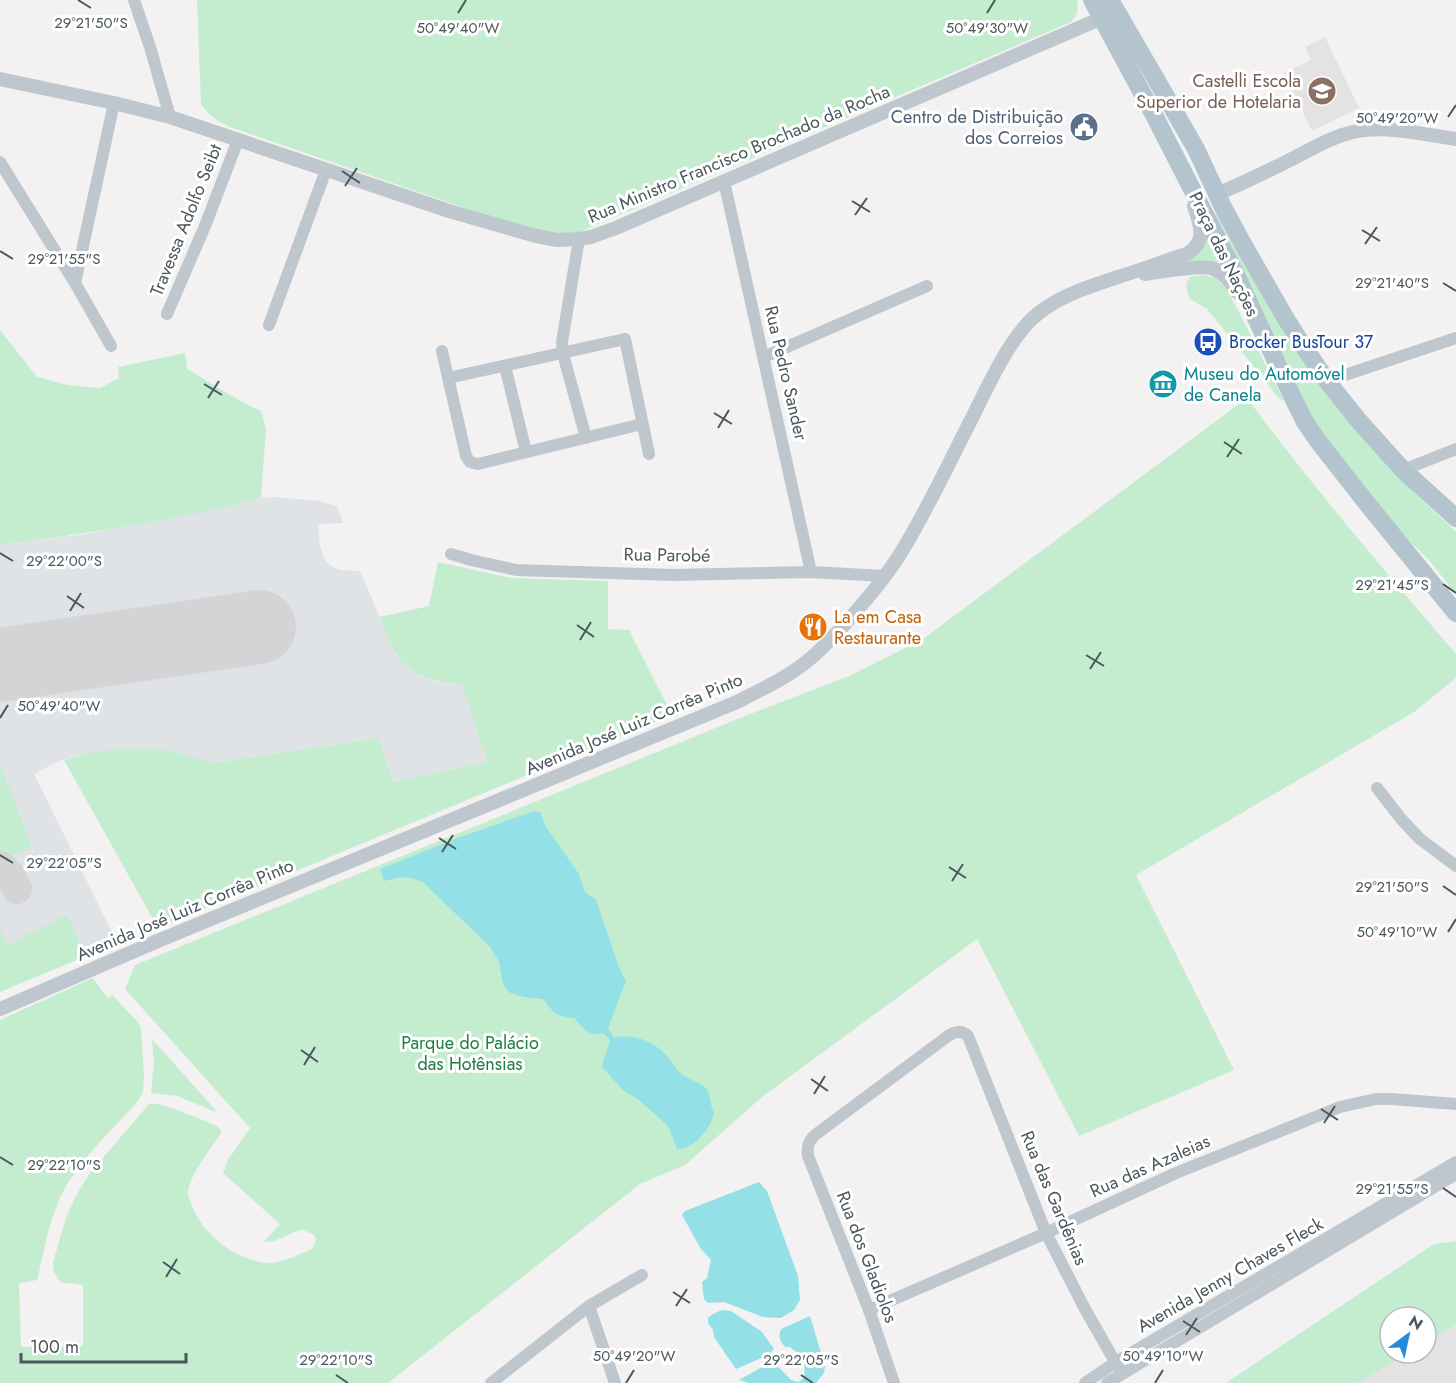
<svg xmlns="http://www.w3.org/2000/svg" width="1456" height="1383" font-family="Jost,sans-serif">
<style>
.education{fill:#e4e2e3}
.airport{fill:#e0e3e5}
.green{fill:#c3edce}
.water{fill:#93e0e7}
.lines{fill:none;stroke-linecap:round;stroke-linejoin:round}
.taxiway{stroke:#d4d4d6;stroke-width:30}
.runway{stroke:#d4d4d6;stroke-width:74}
.minor{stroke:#bec7cd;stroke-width:12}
.tertiary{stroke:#bec7cd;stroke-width:14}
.primary{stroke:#b3c4ce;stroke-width:18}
.ticks{fill:none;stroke:#4a575d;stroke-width:2}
.labels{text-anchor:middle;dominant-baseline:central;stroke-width:6;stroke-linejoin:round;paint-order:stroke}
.education-label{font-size:18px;fill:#785e54;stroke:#fff;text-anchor:end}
.service-label{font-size:18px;fill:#4e5e75;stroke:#fff;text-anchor:end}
.street-label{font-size:18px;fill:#4a575d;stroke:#fff}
.transit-label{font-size:18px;fill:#164399;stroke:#fff;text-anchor:start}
.culture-label{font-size:18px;fill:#0d838f;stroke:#fff;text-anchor:start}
.food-label{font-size:18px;fill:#c56008;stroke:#fff;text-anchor:start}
.park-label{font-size:18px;fill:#1d7c41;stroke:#fff}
.ticks-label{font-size:15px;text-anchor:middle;fill:#4a575d;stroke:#fff;stroke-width:6;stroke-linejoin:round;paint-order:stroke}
</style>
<rect width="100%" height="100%" fill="#f3f1f1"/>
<g class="education">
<polygon points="1325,37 1359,108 1312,131 1284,73 1311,60 1305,47"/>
<polygon points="1456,1325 1456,1383 1357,1383 1408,1353 1426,1353 1426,1342"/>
</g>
<polygon class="airport" points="274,497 320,501 337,506 343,523 318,524 320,546 325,560 331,566 339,570 360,571 396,655 421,676 435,681 462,685 487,762 393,782 377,738 213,763 173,751 140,749 116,749 88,753 61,760 34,774 117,942 0,992 0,545 86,534 261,498"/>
<g class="green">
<path d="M197 0H1077C1079 9 1077 16 1071 22L575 234 546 236 230 127C217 121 209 116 201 104Z"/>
<polygon points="1219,213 1288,339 1320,386 1377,454 1420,498 1456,532 1456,594 1429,560 1400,532 1309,417 1214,215"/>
<polygon points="1207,232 1224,267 1209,261 1187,262 1198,253"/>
<path d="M1203 275 1216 278 1227 289 1284 401 1279 398 1207 309 1190 299C1187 291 1184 284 1190 277Z"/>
<path d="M0 330 37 377 67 385 100 388 119 378 118 367 185 353 187 369 242 402 261 411 266 429 261 498C248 500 237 505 225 507 150 524 75 535 0 545Z"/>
<path d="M1247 398C1312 486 1384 570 1456 654V678L1414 712 1136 875 1234 1070 1079 1136 977 939 762 1097 685 1165 640 1184 388 1383H0V1020L93 978 103 992 109 998 112 995 137 1021 141 1028 144 1077 143 1091 138 1101C109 1134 71 1166 56 1208 47 1230 43 1257 37 1280L19 1283 21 1347 83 1346V1285L60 1282 54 1272 53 1262 67 1215 77 1194 90 1173 149 1104C161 1101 204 1121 217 1126L221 1130V1133C211 1148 188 1177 188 1194 188 1196 191 1202 191 1203 201 1234 235 1260 268 1263 282 1264 299 1254 312 1249L316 1240 314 1235 302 1229 274 1241 264 1242 280 1224 223 1173 228 1160 250 1128 125 989 135 965 745 716 849 676 923 639Z"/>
<path d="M438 562 511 578 608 581V629L629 630 672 715 158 928 64 760 88 753 116 749H158L173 751 213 763 378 738 393 782 487 762 462 685C453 683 444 683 435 680 397 671 393 648 380 617L429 606Z"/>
<polygon points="0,764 32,847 10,856 0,853"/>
<polygon points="67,915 86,956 0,992 0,930 8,945"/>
<polygon points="152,1039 218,1113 177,1096 151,1093 154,1062"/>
<polygon points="1456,1241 1456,1325 1426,1342 1426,1317 1390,1317 1390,1353 1408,1353 1357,1383 1226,1383 1434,1244"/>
</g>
<g class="water">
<path d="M534 811 540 812 546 827 579 874 585 892 596 900 619 967 626 981 608 1028 614 1037C630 1034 650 1039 662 1051 670 1058 675 1069 683 1075 690 1081 702 1081 707 1090 711 1096 709 1103 714 1112 713 1116 712 1122 709 1126 704 1136 689 1150 677 1149L668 1126 639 1100 623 1090 602 1067C603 1057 608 1050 610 1040L603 1033C589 1038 583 1027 574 1018 556 1017 554 1013 543 999L524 997 510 993 503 984 499 962 490 947 424 883C408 875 401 877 384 881L380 869 455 839Z"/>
<polygon points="759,1182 767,1191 798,1276 800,1300 794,1310 781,1318 763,1317 724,1302 708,1303 704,1299 702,1282 707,1278 711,1260 701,1249 682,1215 685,1211"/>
<polygon points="722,1310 731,1311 762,1332 774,1349 770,1354 736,1369 714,1337 713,1330 708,1323 708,1318 713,1314"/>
<path d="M810 1316 825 1366 824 1373 816 1383H749L739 1380 773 1361 791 1380 798 1382 804 1378C806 1361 803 1357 790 1347H785C780 1341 778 1337 781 1329Z"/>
</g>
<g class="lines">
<polyline class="taxiway" points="0,866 10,875 17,889"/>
<polyline class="runway" points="0,665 259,627"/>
<g class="minor">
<polyline points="134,0 150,47 170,117"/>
<polyline points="0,162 75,283 111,346"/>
<polyline points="724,181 811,572"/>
<polyline points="579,239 562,342 563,354 586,438"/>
<polyline points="75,283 114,103"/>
<polyline points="167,314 205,226 238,140"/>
<polyline points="269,325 326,170"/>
<polyline points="442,351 466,456 470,462 478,464 642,424"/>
<polyline points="764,357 927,286"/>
<polyline points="505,366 526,452"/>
<polyline points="448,378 625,339 649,454"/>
<polyline points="1327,381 1456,338"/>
<polyline points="1403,470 1456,449"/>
<polyline points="451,554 471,560 516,570 673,575 811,572 885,576"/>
<polyline points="1377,788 1402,820 1420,839 1456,866"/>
<polyline points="589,1306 615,1383"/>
<polyline points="869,1310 1046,1233 1176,1173 1340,1107 1376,1099 1392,1099 1456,1104"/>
<polyline points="491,1383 589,1306 642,1275"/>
<path d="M894 1383 869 1310 808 1156C807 1146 808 1142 815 1135L948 1036C955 1031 962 1030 968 1036L1046 1233 1085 1309 1122 1374"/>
<polyline points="1085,1383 1116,1362 1456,1162"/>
<polyline points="1107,1383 1456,1174"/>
</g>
<g class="tertiary">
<polyline points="0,79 114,103 170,117 449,211 536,236 557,240 579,239 591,237 616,228 1102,18"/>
<path d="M1217 194C1241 184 1264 173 1288 161 1312 149 1337 133 1364 130 1393 127 1427 135 1456 139"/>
<path d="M1145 274C1160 272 1198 265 1211 268 1224 272 1231 283 1238 293"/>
<path d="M0 1009 160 940 737 702C762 689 789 677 811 658 824 647 835 635 846 623 866 600 886 577 902 551 927 510 948 465 970 422 987 389 1010 334 1040 312 1064 294 1091 286 1118 277 1141 270 1164 261 1187 254 1208 240 1200 226 1194 206"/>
</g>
<g class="primary">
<polyline points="1092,0 1154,115 1237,277 1293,398 1305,422 1318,441 1365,501 1456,613"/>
<polyline points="1110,0 1153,74 1196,149 1223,207 1243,244 1286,319 1300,341 1327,381 1359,421 1403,470 1456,518"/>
</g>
</g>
<path class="ticks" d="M78 0 91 8M458 13 466 0M987 13 995 0M1448 117 1456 105M342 171 360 183M345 186 357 168M852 201 870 212M855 215 867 198M1362 230 1380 241M1365 244 1377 227M0 251 13 259M1443 283 1456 291M204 384 222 395M208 398 219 381M714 413 732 424M718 428 729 410M1224 442 1242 454M1227 457 1239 439M0 553 13 561M1443 584 1456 593M67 596 84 608M70 611 81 593M577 625 594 637M580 640 591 622M1086 655 1104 666M1090 669 1101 652M0 718 8 705M439 838 456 849M442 852 453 835M0 855 13 863M949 867 966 878M952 881 963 864M1443 886 1456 895M1448 932 1456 919M301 1050 318 1062M304 1065 315 1047M811 1079 828 1091M814 1094 825 1076M1321 1109 1338 1120M1324 1123 1335 1106M0 1157 13 1165M1443 1188 1456 1197M163 1262 180 1274M166 1277 177 1259M673 1292 690 1303M676 1306 687 1289M1183 1321 1200 1332M1186 1335 1197 1318M336 1375 348 1383M801 1375 813 1383M626 1383 634 1370M1155 1383 1163 1370"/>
<defs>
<g id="university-disc" transform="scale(1.5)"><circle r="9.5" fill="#8d6e63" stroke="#fff"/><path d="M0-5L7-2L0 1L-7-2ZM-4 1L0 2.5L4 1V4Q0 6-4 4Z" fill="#fff"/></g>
<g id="civic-disc" transform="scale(1.5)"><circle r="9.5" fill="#5c6f8a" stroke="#fff"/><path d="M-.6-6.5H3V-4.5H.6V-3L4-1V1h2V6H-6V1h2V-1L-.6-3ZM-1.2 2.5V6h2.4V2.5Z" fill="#fff"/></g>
<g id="bus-disc" transform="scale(1.5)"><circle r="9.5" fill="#1a4fb4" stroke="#fff"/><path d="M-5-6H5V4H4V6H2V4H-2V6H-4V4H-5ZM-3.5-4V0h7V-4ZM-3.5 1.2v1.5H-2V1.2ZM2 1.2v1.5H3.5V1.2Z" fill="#fff"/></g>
<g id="museum-disc" transform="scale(1.5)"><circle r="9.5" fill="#0f9aa8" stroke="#fff"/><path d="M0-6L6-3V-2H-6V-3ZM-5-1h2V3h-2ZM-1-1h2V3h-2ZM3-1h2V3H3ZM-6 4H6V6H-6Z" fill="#fff"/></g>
<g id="restaurant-disc" transform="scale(1.5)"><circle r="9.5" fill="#e8710a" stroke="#fff"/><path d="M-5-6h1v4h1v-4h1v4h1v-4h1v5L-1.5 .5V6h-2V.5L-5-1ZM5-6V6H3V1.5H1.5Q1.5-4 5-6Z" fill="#fff"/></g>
</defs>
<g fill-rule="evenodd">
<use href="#university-disc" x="1322" y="91"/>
<use href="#civic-disc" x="1084" y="127"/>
<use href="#bus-disc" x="1208" y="342"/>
<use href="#museum-disc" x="1163" y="384"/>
<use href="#restaurant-disc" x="813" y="627"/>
</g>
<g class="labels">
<g class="education-label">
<text x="1301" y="81">Castelli Escola<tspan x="1301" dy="21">Superior de Hotelaria</tspan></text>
</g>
<g class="service-label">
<text x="1063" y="117">Centro de Distribuição<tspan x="1063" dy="21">dos Correios</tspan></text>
</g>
<g class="street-label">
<text transform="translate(739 154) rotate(-23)">Rua Ministro Francisco Brochado da Rocha</text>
<text transform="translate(186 220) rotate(-68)">Travessa Adolfo Seibt</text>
<text transform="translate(1224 254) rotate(64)">Praça das Nações</text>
<text transform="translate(786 373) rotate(77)">Rua Pedro Sander</text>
<text transform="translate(667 555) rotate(1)">Rua Parobé</text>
<text transform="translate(634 724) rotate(-23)">Avenida José Luiz Corrêa Pinto</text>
<text transform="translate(185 910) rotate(-23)">Avenida José Luiz Corrêa Pinto</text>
<text transform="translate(1150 1166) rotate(-24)">Rua das Azaleias</text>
<text transform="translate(1054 1198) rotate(67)">Rua das Gardênias</text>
<text transform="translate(867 1257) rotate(69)">Rua dos Gladiolos</text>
<text transform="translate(1230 1275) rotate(-30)">Avenida Jenny Chaves Fleck</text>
</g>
<g class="transit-label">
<text x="1229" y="342">Brocker BusTour 37</text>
</g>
<g class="culture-label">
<text x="1184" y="374">Museu do Automóvel<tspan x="1184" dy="21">de Canela</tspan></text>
</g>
<g class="food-label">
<text x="834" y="617">La em Casa<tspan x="834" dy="21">Restaurante</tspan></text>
</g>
<g class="park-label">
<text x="470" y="1043">Parque do Palácio<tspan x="470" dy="21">das Hotênsias</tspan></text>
</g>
</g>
<g class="ticks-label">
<text x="91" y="28">29°21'50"S</text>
<text x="987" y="33">50°49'30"W</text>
<text x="458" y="33">50°49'40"W</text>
<text x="1397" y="123">50°49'20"W</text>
<text x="64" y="264">29°21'55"S</text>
<text x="1392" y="288">29°21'40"S</text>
<text x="64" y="566">29°22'00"S</text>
<text x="1392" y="590">29°21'45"S</text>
<text x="59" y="711">50°49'40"W</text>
<text x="64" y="868">29°22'05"S</text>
<text x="1392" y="892">29°21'50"S</text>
<text x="1397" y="937">50°49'10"W</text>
<text x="64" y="1170">29°22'10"S</text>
<text x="1392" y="1194">29°21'55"S</text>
<text x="634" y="1361">50°49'20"W</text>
<text x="1163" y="1361">50°49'10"W</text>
<text x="336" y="1365">29°22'10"S</text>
<text x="801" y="1365">29°22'05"S</text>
</g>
<g transform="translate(1408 1335) rotate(33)"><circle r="28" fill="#ffffff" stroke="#b7bcbe" stroke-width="1.5"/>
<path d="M0-4.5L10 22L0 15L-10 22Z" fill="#258ada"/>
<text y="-9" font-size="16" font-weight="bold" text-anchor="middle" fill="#4a575d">N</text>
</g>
<path d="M21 1353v9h165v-9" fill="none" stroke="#4a575d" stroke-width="3"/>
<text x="30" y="1353" font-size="18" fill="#4a575d" stroke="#ffffff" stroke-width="4.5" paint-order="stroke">100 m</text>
</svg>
